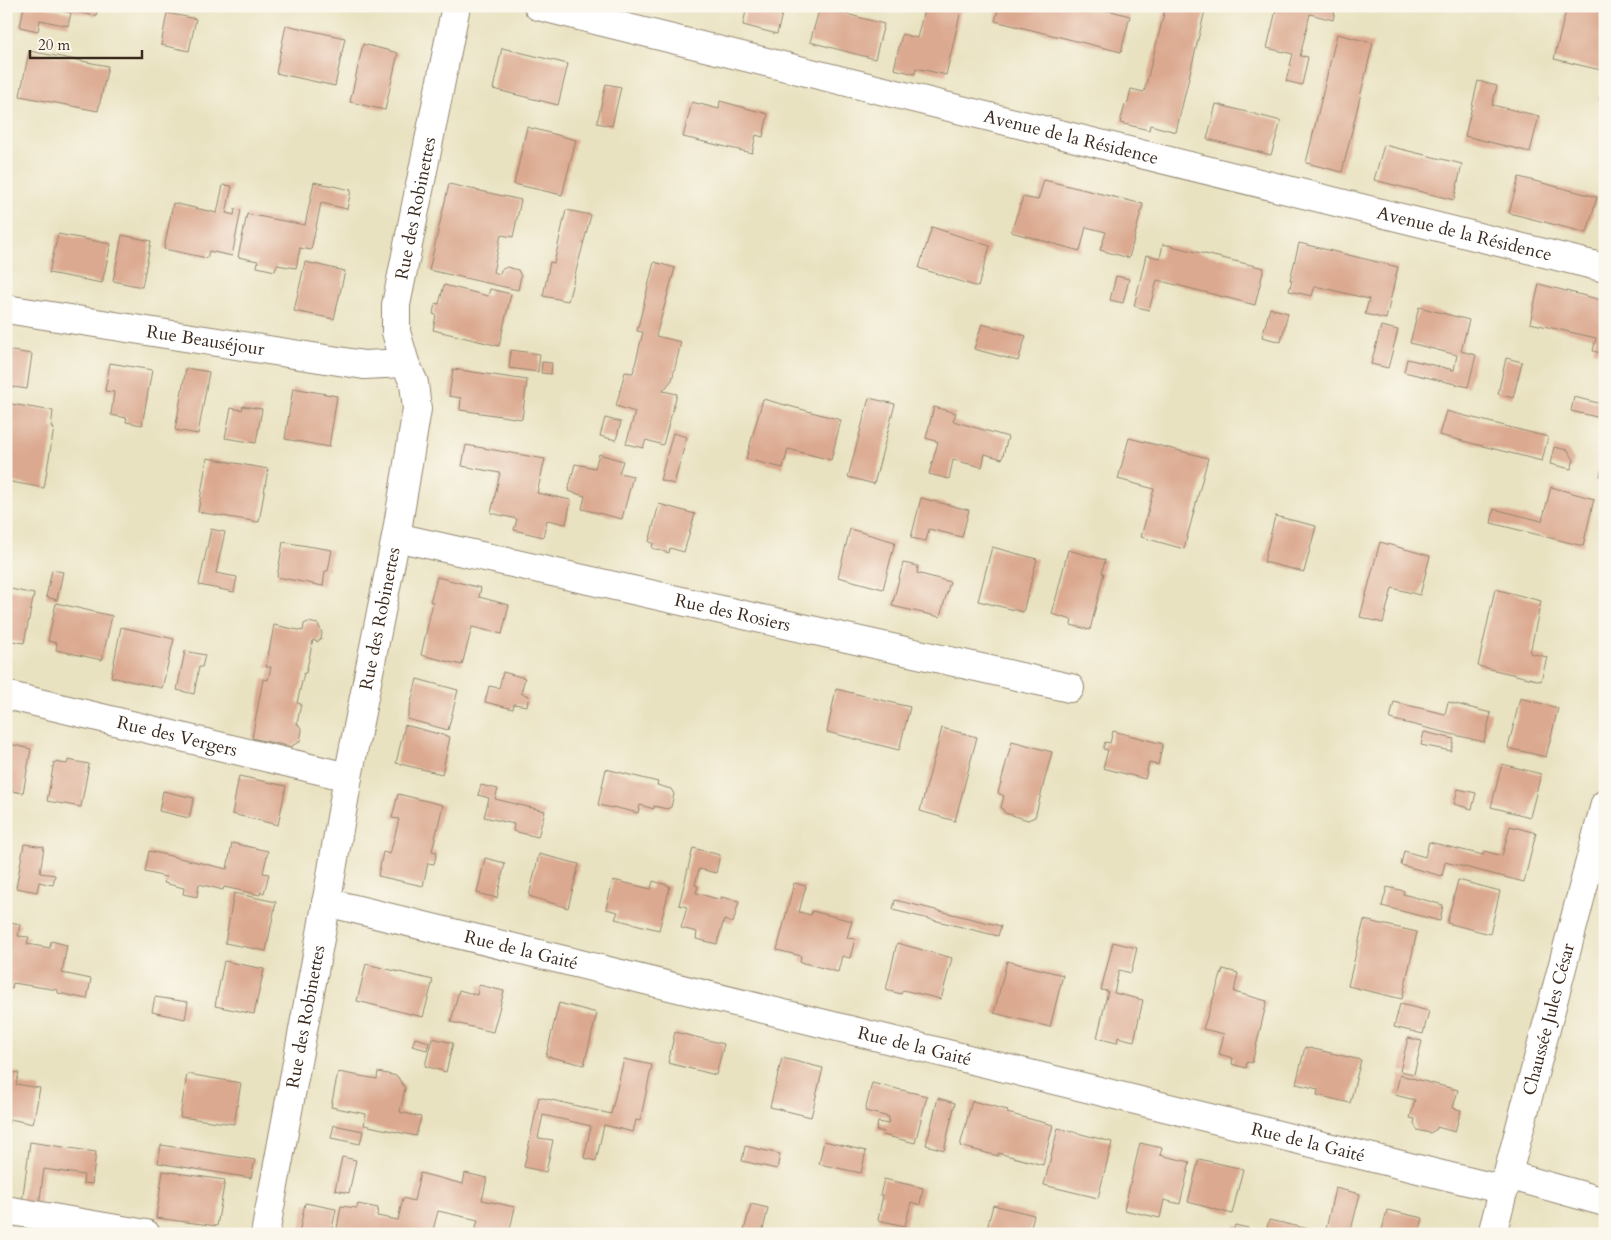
<svg xmlns="http://www.w3.org/2000/svg" width="1611" height="1240" font-family="Cardo,serif">
<style>
.building{fill:#dba98f}
.lines{fill:none;stroke-linecap:round;stroke-linejoin:round}
.minor-casing{stroke:#928670;stroke-width:30}
.minor{stroke:#fff;stroke-width:28}
.labels{text-anchor:middle;dominant-baseline:central;stroke-width:4;stroke-linejoin:round;paint-order:stroke}
.street-label{font-size:18px;fill:#3b2a1e;stroke:#fbf7ec}
</style>
<rect width="100%" height="100%" fill="#fbf7ec"/>
<filter id="ink" filterUnits="userSpaceOnUse"><feTurbulence type="fractalNoise" baseFrequency=".02" numOctaves="2"/><feDisplacementMap in="SourceGraphic" scale="10" xChannelSelector="R" yChannelSelector="G"/><feConvolveMatrix kernelMatrix="1 2 1 2 8 2 1 2 1" color-interpolation-filters="sRGB"/></filter>
<filter id="wash" filterUnits="userSpaceOnUse"><feTurbulence type="fractalNoise" baseFrequency=".0096" numOctaves="4" result="noise"/><feDisplacementMap in="SourceGraphic" scale="20" xChannelSelector="R" yChannelSelector="G"/><feGaussianBlur stdDeviation="1.12" result="paint"/><feColorMatrix in="noise" values="0 0 0 0 0 0 0 0 0 0 0 0 0 0 0 0 0 1.4 0 .05"/><feComposite in="paint" operator="in"/></filter>
<g filter="url(#wash)">
<rect width="100%" height="100%" fill="#e9e2c1"/>
<g id="blocks">
<g class="building">
<polygon points="24,6 40,6 71,13 68,26 40,20 38,31 20,27"/>
<polygon points="72,6 98,6 96,16 71,11"/>
<polygon points="747,6 784,6 777,34 743,25"/>
<polygon points="925,6 962,6 946,75 916,68 915,74 894,69 902,34 917,38"/>
<polygon points="999,6 1092,6 1130,16 1121,52 995,21"/>
<polygon points="1166,6 1206,6 1176,132 1150,125 1149,130 1120,123 1125,105 1128,102 1131,89 1144,92"/>
<polygon points="1277,6 1336,6 1333,20 1310,14 1300,56 1308,57 1302,85 1286,81 1293,54 1267,48"/>
<polygon points="1567,6 1575,6 1605,13 1605,71 1554,59"/>
<polygon points="820,7 884,24 875,59 810,42"/>
<polygon points="167,13 196,19 189,51 161,45"/>
<polygon points="286,25 345,38 335,86 276,73"/>
<polygon points="1337,34 1373,43 1342,172 1306,163"/>
<polygon points="363,44 398,53 385,110 350,102"/>
<polygon points="502,48 568,64 558,105 493,89"/>
<polygon points="29,51 108,66 98,111 20,96"/>
<polygon points="1478,81 1497,86 1492,105 1539,116 1530,152 1465,136"/>
<polygon points="606,84 621,87 612,126 597,123"/>
<polygon points="1603,85 1605,86 1605,101 1599,100"/>
<polygon points="720,101 768,114 763,137 756,135 752,153 683,137 692,102 719,109"/>
<polygon points="1216,104 1281,121 1271,155 1207,139"/>
<polygon points="527,127 576,140 562,195 514,184"/>
<polygon points="1384,145 1462,164 1454,200 1374,180"/>
<polygon points="1519,177 1597,197 1587,233 1509,213"/>
<polygon points="1044,180 1143,204 1129,258 1100,250 1106,232 1086,227 1080,251 1011,232 1023,197 1038,200"/>
<polygon points="314,182 351,190 347,209 321,203 311,250 300,248 296,268 277,265 275,271 257,267 258,261 238,257 247,214 305,225"/>
<polygon points="449,184 521,200 513,237 501,235 493,272 500,274 501,270 507,267 518,270 521,276 518,290 429,270"/>
<polygon points="223,185 232,186 226,213 234,215 235,209 241,210 232,256 209,251 207,258 164,249 173,203 217,213"/>
<polygon points="566,210 591,215 568,301 543,296 550,262 554,263"/>
<polygon points="932,227 990,246 978,287 919,268"/>
<polygon points="58,234 111,244 102,283 49,273"/>
<polygon points="122,235 151,241 142,287 113,281"/>
<polygon points="1299,243 1398,267 1386,319 1365,314 1369,299 1315,286 1312,296 1289,291 1292,280 1290,280"/>
<polygon points="1163,244 1264,268 1255,305 1157,280 1149,310 1134,306 1146,255 1160,258"/>
<polygon points="305,262 345,271 334,319 294,311"/>
<polygon points="654,262 675,268 656,336 681,342 672,380 663,391 677,394 663,445 646,440 643,448 626,444 635,412 616,406 625,372 633,373 643,332 637,331"/>
<polygon points="1116,276 1129,279 1123,303 1110,300"/>
<polygon points="1539,284 1605,301 1605,354 1593,351 1596,338 1530,323"/>
<polygon points="444,285 488,296 490,289 511,294 499,346 433,330 436,315 433,314 435,303 439,304"/>
<polygon points="1419,307 1469,320 1461,351 1476,355 1468,387 1404,372 1407,359 1454,370 1457,355 1410,343"/>
<polygon points="1270,308 1288,313 1281,342 1262,337"/>
<polygon points="982,324 1026,336 1018,361 974,349"/>
<polygon points="1381,326 1398,330 1388,368 1371,364"/>
<polygon points="6,350 32,354 27,389 6,386"/>
<polygon points="511,350 540,354 538,372 509,368"/>
<polygon points="1506,358 1522,362 1513,398 1498,394"/>
<polygon points="542,362 552,363 551,374 541,373"/>
<polygon points="110,363 152,370 142,425 126,422 127,418 111,415 114,392 105,391"/>
<polygon points="186,368 209,372 198,434 175,430"/>
<polygon points="453,369 527,380 522,419 460,410 461,398 449,396"/>
<polygon points="293,388 337,396 329,447 285,439"/>
<polygon points="1604,394 1605,419 1571,411 1574,397 1602,404"/>
<polygon points="869,398 895,404 874,484 848,477"/>
<polygon points="763,399 841,420 831,460 788,449 783,468 746,459"/>
<polygon points="11,404 53,411 51,428 54,428 44,488 6,481 6,421 8,421"/>
<polygon points="243,406 262,409 256,443 225,438 231,408 242,410"/>
<polygon points="934,407 956,413 953,421 1008,437 1002,459 985,454 982,467 953,460 949,479 929,474 938,442 926,438"/>
<polygon points="1446,411 1548,437 1542,461 1439,435"/>
<polygon points="605,418 621,422 616,440 600,436"/>
<polygon points="673,433 687,437 674,484 660,480"/>
<polygon points="1129,438 1208,458 1184,549 1141,537 1154,489 1118,479"/>
<polygon points="466,445 545,459 537,493 571,500 566,524 547,520 543,537 514,530 517,519 491,513 500,473 462,466"/>
<polygon points="1554,447 1568,450 1574,460 1571,469 1550,464"/>
<polygon points="599,454 623,461 619,473 633,476 622,519 582,509 585,496 568,491 575,464 595,468"/>
<polygon points="207,458 268,469 259,522 198,512"/>
<polygon points="1604,460 1605,460 1605,477 1600,476"/>
<polygon points="1551,487 1594,499 1583,546 1491,523 1494,509 1542,521"/>
<polygon points="921,498 969,510 962,537 929,529 926,541 911,538"/>
<polygon points="659,504 695,514 684,552 670,548 669,553 652,548 653,543 649,542"/>
<polygon points="1275,516 1316,526 1304,572 1264,562"/>
<polygon points="211,529 225,532 216,573 237,577 234,592 199,585"/>
<polygon points="850,529 895,542 883,589 838,577"/>
<polygon points="283,542 332,550 328,571 325,571 323,586 277,577"/>
<polygon points="1380,542 1430,556 1420,595 1392,588 1383,623 1360,617"/>
<polygon points="992,547 1037,559 1023,612 978,601"/>
<polygon points="1068,550 1105,560 1102,573 1104,573 1090,630 1071,625 1072,620 1052,614"/>
<polygon points="903,563 918,566 917,573 950,582 940,617 892,606"/>
<polygon points="52,570 63,572 57,600 46,597"/>
<polygon points="437,577 481,588 479,597 509,605 502,634 472,627 462,665 421,655 433,602 430,602"/>
<polygon points="6,588 34,594 24,643 6,640"/>
<polygon points="1495,589 1541,601 1530,653 1547,657 1541,681 1478,666"/>
<polygon points="56,603 112,616 102,660 56,650 57,643 48,641"/>
<polygon points="308,622 318,624 322,633 321,639 317,642 313,640 306,673 304,673 297,703 301,704 297,724 299,725 302,730 300,742 293,745 292,747 252,738 263,679 268,680 271,667 266,667 274,625 303,631 304,624"/>
<polygon points="121,627 174,639 162,688 111,677"/>
<polygon points="185,651 205,655 202,667 199,667 194,694 177,690"/>
<polygon points="503,672 525,678 521,693 529,696 527,706 514,704 513,709 485,702 489,686 499,688"/>
<polygon points="417,679 458,690 448,730 407,719"/>
<polygon points="836,689 910,707 899,750 827,732"/>
<polygon points="1520,698 1558,708 1546,757 1508,748"/>
<polygon points="1394,702 1445,714 1448,702 1491,713 1484,742 1390,719"/>
<polygon points="405,725 450,737 442,774 396,763"/>
<polygon points="942,728 977,737 955,821 920,811"/>
<polygon points="1113,731 1163,744 1158,765 1149,763 1145,779 1103,768 1108,750 1103,749 1105,742 1110,743"/>
<polygon points="1424,732 1454,739 1451,751 1421,745"/>
<polygon points="1012,741 1052,752 1035,817 1028,820 1005,813 1001,807 1004,796 998,793"/>
<polygon points="6,743 31,749 23,793 6,790"/>
<polygon points="68,760 89,764 81,807 47,801 54,762 67,764"/>
<polygon points="1502,764 1541,774 1530,817 1491,807"/>
<polygon points="606,769 658,782 657,785 671,789 674,794 671,807 667,809 654,806 654,809 640,805 638,813 613,807 613,808 598,805"/>
<polygon points="239,776 286,786 278,825 232,814"/>
<polygon points="481,785 498,789 495,799 545,811 538,837 513,831 514,824 484,817 489,798 478,795"/>
<polygon points="1458,789 1476,793 1472,809 1454,804"/>
<polygon points="163,791 194,798 189,818 159,811"/>
<polygon points="398,794 443,805 432,851 437,852 434,864 428,863 423,886 378,876 383,852 390,854 399,819 392,818"/>
<polygon points="1510,826 1536,833 1524,882 1445,862 1442,876 1401,865 1404,851 1425,857 1429,842 1483,855 1484,851 1502,856"/>
<polygon points="232,843 268,851 263,873 269,874 264,893 261,892 260,895 224,887 223,890 199,884 197,897 183,894 184,888 164,883 166,877 145,872 149,851 227,869"/>
<polygon points="24,844 44,847 40,873 55,875 53,885 39,882 37,892 16,888"/>
<polygon points="693,848 720,855 716,873 699,869 695,885 698,886 696,893 721,900 721,897 739,901 733,923 724,920 717,944 696,939 697,932 681,928 687,907 679,905"/>
<polygon points="539,854 579,864 568,908 529,896"/>
<polygon points="485,858 505,863 497,898 477,893"/>
<polygon points="613,880 651,889 653,881 670,886 659,930 615,919 618,912 606,909"/>
<polygon points="1458,880 1500,891 1490,934 1447,923"/>
<polygon points="794,883 806,886 799,912 811,915 812,911 852,921 847,938 855,939 850,958 842,956 838,972 800,962 801,956 777,950"/>
<polygon points="1387,887 1404,891 1403,894 1443,905 1440,921 1382,906"/>
<polygon points="234,893 276,902 266,951 225,943"/>
<polygon points="895,900 1001,926 998,936 893,910"/>
<polygon points="1364,920 1417,932 1402,999 1348,986"/>
<polygon points="10,922 20,924 18,936 29,937 27,944 50,948 51,941 67,945 62,973 91,979 87,999 58,993 58,990 13,983 12,989 6,988 6,937 7,937"/>
<polygon points="1113,942 1137,948 1131,973 1119,970 1114,993 1143,1000 1134,1041 1118,1037 1117,1043 1097,1038 1108,991 1101,990"/>
<polygon points="897,943 952,958 941,999 903,990 901,994 886,990"/>
<polygon points="224,961 264,969 254,1014 215,1006"/>
<polygon points="1007,961 1063,975 1050,1027 994,1013"/>
<polygon points="366,964 433,980 423,1017 357,1001"/>
<polygon points="1223,969 1238,973 1234,992 1267,1001 1252,1063 1247,1062 1246,1068 1232,1064 1233,1058 1219,1054 1224,1034 1203,1029"/>
<polygon points="479,985 504,991 493,1032 451,1022 459,990 477,995"/>
<polygon points="155,997 188,1002 185,1019 152,1012"/>
<polygon points="559,1003 597,1013 584,1065 546,1056"/>
<polygon points="1400,1004 1429,1011 1423,1034 1394,1027"/>
<polygon points="675,1032 724,1044 716,1075 668,1063"/>
<polygon points="415,1038 429,1042 427,1050 412,1046"/>
<polygon points="432,1038 453,1043 446,1072 425,1066"/>
<polygon points="1408,1038 1422,1041 1414,1074 1400,1071"/>
<polygon points="1305,1047 1361,1060 1350,1103 1317,1095 1318,1089 1296,1084"/>
<polygon points="782,1058 823,1068 811,1117 770,1107"/>
<polygon points="624,1059 652,1065 640,1121 636,1120 633,1132 604,1125 596,1161 584,1158 591,1126 543,1115 538,1138 553,1140 546,1172 524,1167 539,1097 611,1114"/>
<polygon points="6,1071 19,1073 16,1084 40,1088 33,1124 10,1119 9,1123 6,1123"/>
<polygon points="338,1072 377,1079 378,1072 397,1076 405,1088 400,1112 421,1117 416,1136 364,1125 366,1114 331,1107"/>
<polygon points="187,1074 241,1083 234,1124 180,1117"/>
<polygon points="1400,1075 1458,1090 1453,1108 1461,1110 1455,1132 1437,1127 1437,1129 1430,1133 1417,1130 1414,1123 1415,1119 1410,1118 1415,1100 1395,1095"/>
<polygon points="872,1083 927,1096 915,1143 883,1135 884,1132 876,1130 878,1122 888,1124 889,1117 865,1111"/>
<polygon points="938,1098 955,1103 944,1150 926,1145"/>
<polygon points="972,1101 1008,1110 1007,1113 1053,1125 1043,1165 998,1153 998,1156 960,1146"/>
<polygon points="334,1125 363,1131 360,1144 331,1138"/>
<polygon points="1058,1128 1112,1142 1098,1198 1044,1185"/>
<polygon points="824,1141 866,1151 861,1173 819,1164"/>
<polygon points="30,1142 96,1152 92,1184 83,1183 84,1175 44,1169 39,1206 22,1203"/>
<polygon points="1140,1143 1162,1148 1160,1155 1190,1162 1180,1204 1164,1200 1160,1218 1124,1210"/>
<polygon points="161,1145 255,1160 251,1178 158,1163"/>
<polygon points="745,1146 780,1154 777,1169 742,1161"/>
<polygon points="342,1157 356,1160 349,1193 335,1190"/>
<polygon points="1199,1159 1243,1169 1232,1214 1188,1202"/>
<polygon points="163,1171 225,1180 217,1226 156,1218"/>
<polygon points="420,1173 463,1184 465,1173 487,1178 482,1200 515,1207 509,1234 474,1234 478,1220 438,1211 432,1234 336,1234 341,1206 357,1208 358,1204 378,1208 377,1216 398,1220 403,1198 414,1201"/>
<polygon points="884,1179 923,1188 920,1205 911,1202 905,1226 878,1220 883,1195 880,1195"/>
<polygon points="1335,1188 1360,1194 1350,1234 1325,1234"/>
<polygon points="305,1203 336,1209 331,1234 299,1234"/>
<polygon points="751,1204 768,1208 762,1234 743,1234"/>
<polygon points="993,1205 1034,1215 1029,1234 1007,1234 987,1229"/>
<polygon points="1387,1210 1423,1218 1420,1230 1429,1231 1428,1234 1381,1234"/>
<polygon points="1269,1220 1313,1230 1312,1234 1265,1234"/>
<polygon points="1235,1225 1248,1228 1247,1234 1232,1234"/>
<polygon points="12,1231 25,1233 25,1234 12,1234"/>
</g>
</g>
</g>
<g filter="url(#ink)">
<use href="#blocks" fill-opacity="0" stroke="#928670" stroke-width="1"/>
<g class="lines">
<g class="minor-casing">
<g id="minor">
<path id="s1" d="M538 6 1605 268"/>
<path id="s2" d="M6 309 364 365 405 363"/>
<path id="s3" d="M396 537 1070 688"/>
<path id="s4" d="M6 695 348 777"/>
<path id="s5" d="M326 902 1504 1190"/>
<polyline points="1508,1175 1605,1202"/>
<polyline points="6,1210 146,1234"/>
<path id="s6" d="M265 1234 322 928 348 777 396 537 417 409 414 383 405 363 396 332V305L456 6"/>
<path id="s7" d="M1492 1234 1605 804"/>
</g>
</g>
<use href="#minor" class="minor"/>
</g>
</g>
<g class="labels">
<g class="street-label">
<text stroke="none"><textPath href="#s1" startOffset="549">Avenue de la Résidence</textPath></text>
<text stroke="none"><textPath href="#s6" startOffset="1045">Rue des Robinettes</textPath></text>
<text stroke="none"><textPath href="#s1" startOffset="954">Avenue de la Résidence</textPath></text>
<text stroke="none"><textPath href="#s2" startOffset="202">Rue Beauséjour</textPath></text>
<text stroke="none"><textPath href="#s3" startOffset="345">Rue des Rosiers</textPath></text>
<text stroke="none"><textPath href="#s6" startOffset="626">Rue des Robinettes</textPath></text>
<text stroke="none"><textPath href="#s4" startOffset="176">Rue des Vergers</textPath></text>
<text stroke="none"><textPath href="#s5" startOffset="201">Rue de la Gaité</textPath></text>
<text stroke="none"><textPath href="#s6" startOffset="221">Rue des Robinettes</textPath></text>
<text stroke="none"><textPath href="#s7" startOffset="222">Chaussée Jules César</textPath></text>
<text stroke="none"><textPath href="#s5" startOffset="606">Rue de la Gaité</textPath></text>
<text stroke="none"><textPath href="#s5" startOffset="1011">Rue de la Gaité</textPath></text>
</g>
</g>
<rect width="1611" height="1240" fill="none" stroke="#fbf7ec" stroke-width="25"/>
<path d="M30 50v8h112v-8" fill="none" stroke="#3b2a1e" stroke-width="2.5"/>
<text x="38" y="50" font-size="15" fill="#3b2a1e" stroke="#fbf7ec" stroke-width="4" paint-order="stroke">20 m</text>
</svg>
